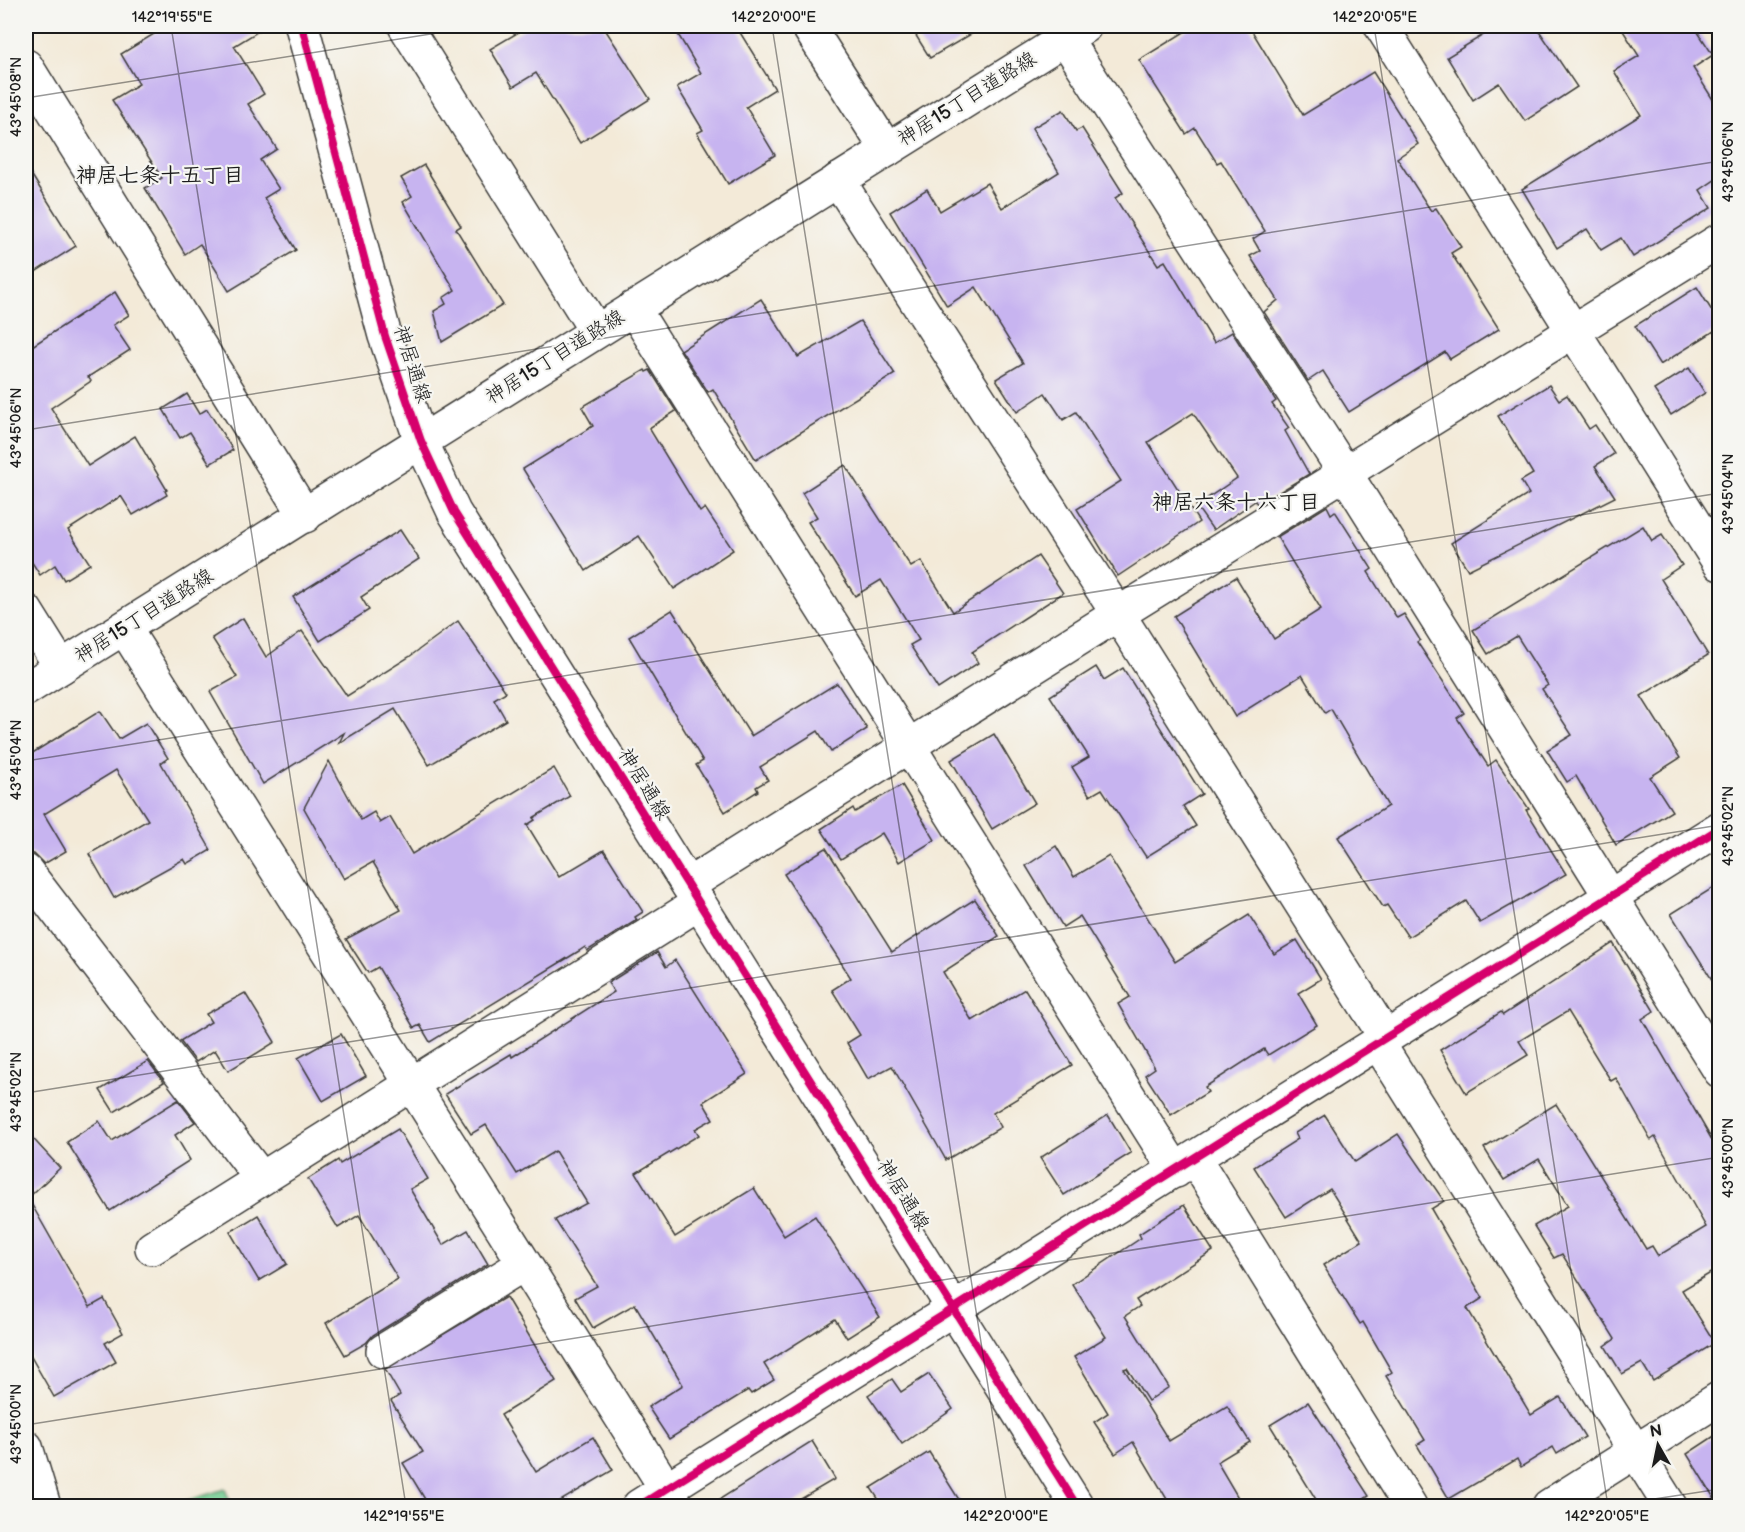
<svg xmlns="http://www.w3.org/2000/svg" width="1745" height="1532" font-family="'Balsamiq Sans','Klee One',sans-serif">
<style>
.green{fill:#73cc92;stroke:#487457;stroke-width:1.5}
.building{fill:#c7b4f0}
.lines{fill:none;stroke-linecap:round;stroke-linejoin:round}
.minor-casing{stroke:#3c3b38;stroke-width:36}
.minor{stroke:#fff;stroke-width:33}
.cycleway-casing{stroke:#f6f6f2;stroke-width:11}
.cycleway{stroke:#d6006c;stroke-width:8}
.ticks{fill:none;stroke:#1c1c1c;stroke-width:1.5;stroke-opacity:0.45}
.labels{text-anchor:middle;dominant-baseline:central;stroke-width:4.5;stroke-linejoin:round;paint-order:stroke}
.street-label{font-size:20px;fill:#1c1c1c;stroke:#f6f6f2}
.neighbourhood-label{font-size:21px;font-weight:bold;fill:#1c1c1c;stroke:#f6f6f2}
.neatline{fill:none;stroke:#1c1c1c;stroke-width:2}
.ticks-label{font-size:15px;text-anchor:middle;fill:#1c1c1c}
</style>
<rect width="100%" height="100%" fill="#f6f6f2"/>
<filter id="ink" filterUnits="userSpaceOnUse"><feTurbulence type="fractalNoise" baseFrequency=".0167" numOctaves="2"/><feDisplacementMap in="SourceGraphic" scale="12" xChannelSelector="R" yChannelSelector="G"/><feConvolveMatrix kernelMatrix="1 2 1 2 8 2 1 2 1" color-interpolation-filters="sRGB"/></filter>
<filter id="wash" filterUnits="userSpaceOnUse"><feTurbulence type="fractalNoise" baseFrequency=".008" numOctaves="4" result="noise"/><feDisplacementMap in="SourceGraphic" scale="24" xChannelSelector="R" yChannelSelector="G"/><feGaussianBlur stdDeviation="1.35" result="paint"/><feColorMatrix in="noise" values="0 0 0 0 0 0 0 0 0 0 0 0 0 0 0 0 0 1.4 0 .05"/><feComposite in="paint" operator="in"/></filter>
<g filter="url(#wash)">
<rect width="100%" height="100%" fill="#f3ead8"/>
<polygon class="green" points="225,1489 232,1506 169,1506"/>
<g id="blocks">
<g class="building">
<polygon points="167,26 267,26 234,46 264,94 248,104 277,149 260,160 279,189 264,198 296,250 229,291 200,244 185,254 145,188 162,178 112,100 139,84 121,54"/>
<polygon points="529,26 603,26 650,99 580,143 536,73 513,87 490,49"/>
<polygon points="673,26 736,26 775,89 746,107 775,155 728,184 697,133 703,130 677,87 701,73"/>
<polygon points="910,26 985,26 930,58"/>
<polygon points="1194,26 1249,26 1303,115 1373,72 1418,144 1397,158 1431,211 1436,208 1461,247 1451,253 1499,329 1450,359 1445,352 1349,412 1323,371 1308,381 1264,312 1278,300 1250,256 1260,251 1253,239 1265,231 1221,161 1217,163 1195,128 1186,134 1139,60"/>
<polygon points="1498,26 1536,26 1577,87 1525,121 1499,83 1473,100 1447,57"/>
<polygon points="1620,26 1694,26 1713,55 1693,68 1719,109 1719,177 1700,190 1711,208 1633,257 1621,238 1601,250 1587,229 1557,248 1522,189 1641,115 1614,71 1639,56"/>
<polygon points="1063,110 1076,131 1082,128 1123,193 1115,198 1158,265 1165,261 1214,343 1232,332 1276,401 1272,404 1289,428 1285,431 1309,474 1258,505 1255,501 1213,530 1196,506 1237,478 1193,413 1148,442 1199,522 1118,576 1077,509 1121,481 1076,412 1063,420 1045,393 1017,412 996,379 1023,363 976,287 947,306 890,212 927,189 940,211 987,183 1002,208 1059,172 1032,128"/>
<polygon points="424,165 461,226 456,229 503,305 442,342 434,311 446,304 443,298 455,290 403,202 412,196 401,178"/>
<polygon points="26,166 76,246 26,278"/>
<polygon points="1697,287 1719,322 1719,328 1660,365 1635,326"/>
<polygon points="115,292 129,315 113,325 130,350 88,377 91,381 51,408 88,466 135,436 167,490 165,491 167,495 133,515 121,496 68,530 90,564 64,580 55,565 40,575 26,553 26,350"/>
<polygon points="761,299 798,357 860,321 895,374 756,460 713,389 708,392 681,350"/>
<polygon points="1689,368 1705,393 1671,415 1654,390"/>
<polygon points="645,370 646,372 650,370 676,411 649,428 700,512 705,508 733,550 674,589 639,536 586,571 523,469 593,426 582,407"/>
<polygon points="1549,385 1559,400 1567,395 1589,429 1595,425 1614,454 1595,466 1615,497 1468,570 1451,543 1529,494 1521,481 1533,474 1498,416"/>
<polygon points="187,394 199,414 207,409 233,450 210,464 190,432 180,438 163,409"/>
<polygon points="845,465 911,567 921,561 953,612 1038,556 1063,593 972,652 978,663 938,689 910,645 919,640 881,580 855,596 808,522 817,517 802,493"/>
<polygon points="1327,506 1331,514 1335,511 1372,569 1368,572 1397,618 1404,614 1420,640 1417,642 1464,713 1457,718 1488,766 1496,760 1529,809 1526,810 1566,874 1480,923 1466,901 1408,937 1387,905 1383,907 1338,837 1388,806 1331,709 1325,713 1302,675 1235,717 1174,616 1236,577 1274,639 1321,609 1277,537"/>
<polygon points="1643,526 1652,541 1662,535 1682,565 1661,579 1708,655 1641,696 1680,758 1650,777 1672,811 1616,845 1576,776 1567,782 1547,750 1572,735 1542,689 1548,685 1517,636 1488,654 1473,630"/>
<polygon points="400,530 419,559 361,597 369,610 320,641 293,597"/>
<polygon points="672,610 751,736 837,683 867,729 831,752 818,731 760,767 768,780 756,787 758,791 725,812 696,765 703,761 629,637"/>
<polygon points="243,618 266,657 302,631 347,696 409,657 458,621 506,692 494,699 506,720 429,765 395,709 339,743 344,733 263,784 210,692 237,677 212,638"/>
<polygon points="1096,667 1104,680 1123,668 1202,794 1183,806 1196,826 1146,857 1102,789 1090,796 1072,767 1089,757 1050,696"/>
<polygon points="100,711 119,739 146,723 168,758 161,763 211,850 187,864 184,859 114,898 89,854 148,820 116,770 44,814 66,851 44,864 34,854 26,853 26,757"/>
<polygon points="994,734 1035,803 992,829 951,760"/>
<polygon points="329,761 361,820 374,812 380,823 390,817 412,854 554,768 570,796 533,818 535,820 527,825 559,877 604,850 643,912 635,917 637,920 587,951 585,947 579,951 430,1042 420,1025 414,1028 378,967 368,973 346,939 401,910 373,862 344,879 304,808"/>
<polygon points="902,785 935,840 899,862 882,833 841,859 821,829 853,808 855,812"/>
<polygon points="1056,846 1074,877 1109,856 1175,962 1249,915 1274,954 1297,940 1321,979 1298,993 1317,1025 1268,1055 1264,1049 1205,1087 1208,1092 1171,1115 1145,1075 1155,1068 1118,1004 1130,997 1080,916 1063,927 1026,866"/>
<polygon points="826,848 892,952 975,899 999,936 943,972 972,1021 1025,989 1072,1065 993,1113 1001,1127 946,1160 892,1066 868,1079 847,1043 860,1035 832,990 851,978 784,874"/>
<polygon points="1719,884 1719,991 1671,914"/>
<polygon points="1613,943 1654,1011 1642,1019 1719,1152 1719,1268 1682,1290 1715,1343 1653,1381 1642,1363 1622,1374 1605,1346 1615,1339 1562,1254 1554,1258 1534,1226 1568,1206 1539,1159 1504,1180 1484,1148 1556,1104 1646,1249 1652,1246 1658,1256 1706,1227 1655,1137 1651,1140 1616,1078 1611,1081 1568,1011 1519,1041 1528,1055 1466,1093 1440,1050 1501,1012 1503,1015"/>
<polygon points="657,952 666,967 675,960 747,1074 703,1102 713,1119 695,1129 699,1135 636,1173 675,1237 754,1188 784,1236 815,1216 880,1317 847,1338 835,1319 764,1364 774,1380 751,1394 748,1390 669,1439 648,1407 683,1385 635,1304 593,1328 575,1298 597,1286 555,1220 587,1203 555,1151 517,1174 486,1125 471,1134 445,1094 511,1054 512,1057 614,992 608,983"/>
<polygon points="245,993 275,1042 228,1071 215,1050 196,1062 180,1041 211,1022 206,1014"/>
<polygon points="341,1034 366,1076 323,1101 298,1058"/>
<polygon points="148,1061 164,1082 114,1112 100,1090"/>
<polygon points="178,1100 195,1122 175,1135 190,1160 110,1211 67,1142 99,1121 112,1141"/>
<polygon points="1108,1115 1131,1153 1064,1195 1040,1158"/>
<polygon points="1325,1115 1355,1162 1398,1134 1444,1201 1431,1209 1483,1298 1467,1308 1531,1415 1560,1397 1585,1437 1557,1454 1553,1447 1521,1467 1517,1459 1449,1499 1417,1445 1425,1440 1386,1376 1392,1372 1363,1322 1360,1324 1323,1265 1362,1241 1330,1189 1286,1217 1254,1167 1298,1139 1295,1133"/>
<polygon points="398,1129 428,1179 410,1189 443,1245 468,1230 488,1264 373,1335 366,1343 345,1355 326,1323 398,1279 359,1215 338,1228 308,1179 338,1160 340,1164"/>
<polygon points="26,1131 60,1168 28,1198 90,1307 104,1299 123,1333 105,1343 116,1362 54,1397 26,1348"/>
<polygon points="1184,1205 1213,1251 1136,1300 1140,1306 1125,1316 1169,1387 1148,1401 1127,1368 1124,1369 1169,1441 1227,1406 1250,1442 1217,1462 1243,1506 1171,1506 1133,1442 1115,1454 1094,1422 1108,1413 1074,1357 1106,1337 1072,1284 1141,1238 1139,1234"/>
<polygon points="258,1215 287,1264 259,1281 230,1232"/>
<polygon points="506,1297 556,1381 501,1415 536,1472 593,1437 613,1470 552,1506 429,1506 403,1463 423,1452 391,1401 400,1395 385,1369"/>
<polygon points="929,1374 953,1409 902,1444 868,1395 892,1379 901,1392"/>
<polygon points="1308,1402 1369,1496 1353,1506 1320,1506 1270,1425"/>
<polygon points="1719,1433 1719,1506 1687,1454"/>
<polygon points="812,1441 835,1479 789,1506 709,1506"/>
<polygon points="929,1452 963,1506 883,1506 871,1488"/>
</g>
</g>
</g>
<g filter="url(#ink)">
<use href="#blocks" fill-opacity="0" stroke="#3c3b38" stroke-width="1.5"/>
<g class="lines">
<g class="minor-casing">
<g id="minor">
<polyline points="302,26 385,336 421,441 454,512 1077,1506"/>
<polyline points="405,26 596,331"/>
<polyline points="808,26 887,150"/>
<polyline points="1381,26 1720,564"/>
<polyline points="1065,38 1345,473 1720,1071"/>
<polyline points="26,66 305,516"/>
<polyline points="838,180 1118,614 1386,1038"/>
<polyline points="633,308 1176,1171"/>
<polyline points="26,611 61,667"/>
<polyline points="125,629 677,1506"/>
<polyline points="26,689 1085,26"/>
<polyline points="26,871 261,1178"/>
<polyline points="688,885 1118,614 1720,240"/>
<polyline points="1378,1043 1670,1506"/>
<polyline points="1195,1159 1410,1506"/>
<polyline points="152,1248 699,903"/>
<polyline points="383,1351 524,1264"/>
<polyline points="26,1447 44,1506"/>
<polyline points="639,1506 1720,828"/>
<polyline points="1549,1506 1720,1398"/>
</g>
</g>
<use href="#minor" class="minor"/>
<g class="cycleway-casing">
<g id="cycleway">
<polyline points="302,26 385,336 421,441 454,512 1077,1506"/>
<polyline points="639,1506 1720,828"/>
</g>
</g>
<use href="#cycleway" class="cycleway"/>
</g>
</g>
<path class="ticks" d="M171 26 406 1506M772 26 1007 1506M1374 26 1608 1506M26 98 481 26M26 430 1720 161M26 761 1720 493M26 1093 1720 825M26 1425 1720 1157M1608 1506 1720 1489"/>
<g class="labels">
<g class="street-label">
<text transform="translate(967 99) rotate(-32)">神居15丁目道路線</text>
<text transform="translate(555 357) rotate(-32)">神居15丁目道路線</text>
<text transform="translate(412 364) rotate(72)">神居通線</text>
<text transform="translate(144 616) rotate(-32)">神居15丁目道路線</text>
<text transform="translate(644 784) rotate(58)">神居通線</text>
<text transform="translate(903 1195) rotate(58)">神居通線</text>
</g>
<g class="neighbourhood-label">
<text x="160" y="175">神居七条十五丁目</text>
<text x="1236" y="502">神居六条十六丁目</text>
</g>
</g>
<rect width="1745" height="1532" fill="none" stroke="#f6f6f2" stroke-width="66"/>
<g transform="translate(1658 1445) rotate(351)" stroke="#f6f6f2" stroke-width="4.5" paint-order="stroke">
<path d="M0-4.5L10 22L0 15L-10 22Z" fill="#1c1c1c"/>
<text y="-9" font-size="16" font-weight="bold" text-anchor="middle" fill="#1c1c1c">N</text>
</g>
<rect x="33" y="33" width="1679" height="1466" class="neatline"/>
<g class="ticks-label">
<text x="172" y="22">142°19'55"E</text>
<text x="774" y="22">142°20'00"E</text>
<text x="1375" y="22">142°20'05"E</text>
<text transform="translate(16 97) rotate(-90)" y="5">43°45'08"N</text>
<text transform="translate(1728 162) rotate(-90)" y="5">43°45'06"N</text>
<text transform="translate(16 428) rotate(-90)" y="5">43°45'06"N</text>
<text transform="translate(1728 494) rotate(-90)" y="5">43°45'04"N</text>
<text transform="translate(16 760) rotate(-90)" y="5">43°45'04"N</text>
<text transform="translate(1728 826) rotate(-90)" y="5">43°45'02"N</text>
<text transform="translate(16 1092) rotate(-90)" y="5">43°45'02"N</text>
<text transform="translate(1728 1158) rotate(-90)" y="5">43°45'00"N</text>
<text transform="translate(16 1424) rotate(-90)" y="5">43°45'00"N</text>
<text x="404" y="1521">142°19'55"E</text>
<text x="1006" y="1521">142°20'00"E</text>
<text x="1607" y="1521">142°20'05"E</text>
</g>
</svg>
